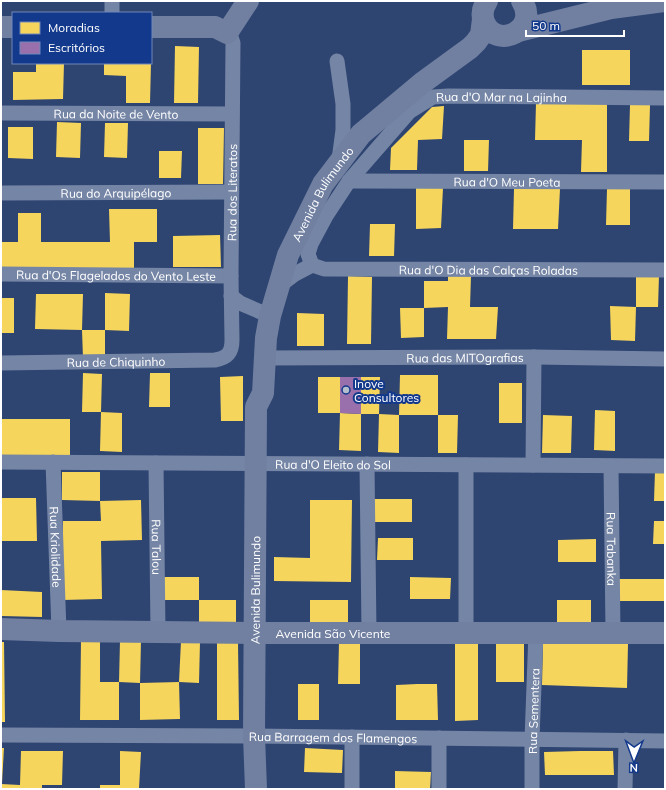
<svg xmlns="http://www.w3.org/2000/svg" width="666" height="790" font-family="Mulish,sans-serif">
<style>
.homes{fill:#f6d55c}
.offices{fill:#9970ab}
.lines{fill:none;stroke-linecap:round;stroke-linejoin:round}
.street{stroke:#7585a5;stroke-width:15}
.secondary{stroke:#7180a1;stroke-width:22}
.poi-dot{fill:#b6becd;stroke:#13398c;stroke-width:1.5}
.labels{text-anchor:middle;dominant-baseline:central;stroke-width:4;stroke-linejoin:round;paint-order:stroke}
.street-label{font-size:12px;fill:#fff;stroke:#13398c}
.poi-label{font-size:12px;fill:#fff;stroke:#13398c;text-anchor:start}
</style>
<rect width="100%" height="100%" fill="#2e4471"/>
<g class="homes">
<polygon points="175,46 199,47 198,103 174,103"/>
<rect x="582" y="50" width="48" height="35"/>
<polygon points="36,63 64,63 63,99 13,100 13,72 36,72"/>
<polygon points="104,63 151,63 150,103 126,103 126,76 104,75"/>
<polygon points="536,103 607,103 607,172 581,172 582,140 535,140"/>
<polygon points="630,105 650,105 649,141 629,141"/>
<polygon points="444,106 442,139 418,140 417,170 390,170 391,148 432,107"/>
<polygon points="57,122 81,123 80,158 56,157"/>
<polygon points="105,123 128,123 127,158 104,157"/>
<polygon points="8,127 33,127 33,159 8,158"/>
<polygon points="198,128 224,128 223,184 198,184"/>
<polygon points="464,140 489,140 488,171 464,171"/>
<polygon points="159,151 182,151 181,178 159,178"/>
<polygon points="416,188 443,188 441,228 416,229"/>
<polygon points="514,189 560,189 558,229 513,229"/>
<polygon points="607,189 630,189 630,225 606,225"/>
<polygon points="109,209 157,209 157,242 134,242 134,271 1,270 1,242 18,242 18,213 41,213 41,242 110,242"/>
<polygon points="370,224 395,224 394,256 369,256"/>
<polygon points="220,235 221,267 173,267 173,236"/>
<polygon points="448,275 471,276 470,307 498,307 496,339 447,339 448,307 424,308 424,281 448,281"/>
<polygon points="348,276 372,277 371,344 347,344"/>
<polygon points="636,276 659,276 658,307 636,307"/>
<polygon points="105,293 130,294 129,331 105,330 105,358 83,358 82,330 105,330"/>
<polygon points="36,294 83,294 82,330 35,329"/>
<rect x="1" y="298" width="13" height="35"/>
<polygon points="610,306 636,307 635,341 611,340"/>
<polygon points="400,308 424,308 424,337 401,338"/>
<polygon points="297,313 324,314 324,346 297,346"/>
<polygon points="83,373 102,374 101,412 82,412"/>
<polygon points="150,373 170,373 170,407 149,407"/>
<polygon points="400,375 438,375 438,415 399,415"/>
<polygon points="243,376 243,421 221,421 220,377"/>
<polygon points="318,377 340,377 340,413 361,414 361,451 339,450 340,413 318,413"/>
<polygon points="361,377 380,377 379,414 361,414"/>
<rect x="499" y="383" width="23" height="40"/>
<polygon points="595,410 615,411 615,451 594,450"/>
<polygon points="101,412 122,413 122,452 100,451"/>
<polygon points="379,414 399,415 399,453 378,452"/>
<polygon points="438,415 458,415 457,453 438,453"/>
<polygon points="543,415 572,416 571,453 542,453"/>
<rect x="1" y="419" width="69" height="38"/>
<polygon points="655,471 665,472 665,501 654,501"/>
<polygon points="62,472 100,472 100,501 62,500"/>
<polygon points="2,498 36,498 37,541 2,541"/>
<rect x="374" y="499" width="38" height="23"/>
<polygon points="141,500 142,540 101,541 102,599 63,600 63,521 101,521 100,501"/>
<polygon points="310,500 352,500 351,582 274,581 274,557 310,558"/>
<polygon points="654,521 665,521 665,544 653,544"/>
<polygon points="378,538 413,538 413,560 377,560"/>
<polygon points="596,539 596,562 558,562 558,540"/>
<rect x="160" y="577" width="39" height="23"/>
<polygon points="410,577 451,578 450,599 410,599"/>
<rect x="616" y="579" width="49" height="22"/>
<polygon points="1,590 42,592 42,617 1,616"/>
<rect x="199" y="600" width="37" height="25"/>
<rect x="310" y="600" width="38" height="28"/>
<rect x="557" y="600" width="34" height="29"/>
<polygon points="81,640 100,640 100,682 119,682 119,720 80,720"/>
<polygon points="120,641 141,641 140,683 119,682"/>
<polygon points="181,641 200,642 199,683 179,682"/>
<polygon points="217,641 238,642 239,720 217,720"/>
<polygon points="1,642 4,642 5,722 1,722"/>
<polygon points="339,642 360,642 360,684 338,684"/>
<rect x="496" y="642" width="28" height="40"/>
<polygon points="455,643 478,643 478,720 455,721"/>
<polygon points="543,643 628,644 627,688 542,685"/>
<polygon points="179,682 180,719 140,720 140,683"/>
<rect x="298" y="684" width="21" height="36"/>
<polygon points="417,684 437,684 438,720 396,720 396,685"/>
<polygon points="1,748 4,748 2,783 1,783"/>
<polygon points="305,748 343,750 342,773 304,772"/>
<polygon points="21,751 63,751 62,785 42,785 42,789 1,789 1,784 20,785"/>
<polygon points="120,751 141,752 139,789 100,789 100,785 120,785"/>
<polygon points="580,751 613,751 614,775 545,775 544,752"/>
<polygon points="395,771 431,772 430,789 395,789"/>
</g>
<polygon class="offices" points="340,377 361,377 361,414 340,413"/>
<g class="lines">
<g class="street">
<polyline points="112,13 112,1"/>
<polyline points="337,61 343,104 343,130 339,160"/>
<path id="s1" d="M1 113 232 114"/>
<path id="s2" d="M349 181 665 182"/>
<path id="s3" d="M1 193 231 192"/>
<path id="s4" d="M312 265 308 254 311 244 326 216 349 181 409 112 433 97 448 96 665 98"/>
<path id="s5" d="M312 265 324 269 665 270"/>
<path id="s6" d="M1 274 231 276"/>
<polyline points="279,286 295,274 312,265"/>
<polyline points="231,296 240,303 270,316"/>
<path id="s7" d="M264 358 534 357 665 359"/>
<path id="s8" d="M1 363 215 360C227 358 232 353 232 340L231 276 233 43 231 37 227 33"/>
<path id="s9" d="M1 462 665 466"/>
<path id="s10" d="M53 462 59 631"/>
<path id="s11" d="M156 463 158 631"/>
<polyline points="367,464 369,632"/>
<polyline points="466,465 466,633"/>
<polyline points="533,465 534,357"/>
<path id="s12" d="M611 466 613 633"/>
<path id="s13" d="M1 735 254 736 665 741"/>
<polyline points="352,789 352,737"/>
<polyline points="439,789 439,738"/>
<path id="s14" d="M532 789V739L536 632"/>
<polyline points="625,789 626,740"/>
</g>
<g class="secondary">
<path d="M487 1C483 7 481 14 484 22 496 51 540 30 522 1"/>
<polyline points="1,27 13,27"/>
<polyline points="151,27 215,27 227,33 248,1"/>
<polyline points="518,31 611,8 664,1"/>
<path id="s15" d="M1 629 59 631 267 633H665"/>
<path id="s16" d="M256 789 254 736 256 407 263 393 266 338 270 316 288 255 323 184 361 134 422 83 470 48 476 42 481 35 483 19"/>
</g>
</g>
<circle class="poi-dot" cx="346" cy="390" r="4"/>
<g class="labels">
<g class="street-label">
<text stroke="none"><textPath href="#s4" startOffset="284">Rua d'O Mar na Lajinha</textPath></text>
<text stroke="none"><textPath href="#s1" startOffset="115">Rua da Noite de Vento</textPath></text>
<text stroke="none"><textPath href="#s2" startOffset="158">Rua d'O Meu Poeta</textPath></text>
<text stroke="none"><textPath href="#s3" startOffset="115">Rua do Arquipélago</textPath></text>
<text stroke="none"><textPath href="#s8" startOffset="391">Rua dos Literatos</textPath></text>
<text stroke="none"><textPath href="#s16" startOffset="609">Avenida Bulimundo</textPath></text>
<text stroke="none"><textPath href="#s5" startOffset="177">Rua d'O Dia das Calças Roladas</textPath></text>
<text stroke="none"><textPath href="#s6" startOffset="115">Rua d'Os Flagelados do Vento Leste</textPath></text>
<text stroke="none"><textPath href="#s7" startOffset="201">Rua das MITOgrafias</textPath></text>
<text stroke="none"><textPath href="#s8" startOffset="115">Rua de Chiquinho</textPath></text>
<text stroke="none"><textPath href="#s9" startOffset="332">Rua d'O Eleito do Sol</textPath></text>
<text stroke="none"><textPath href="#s10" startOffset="85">Rua Kriolidade</textPath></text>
<text stroke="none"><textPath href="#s11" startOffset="84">Rua Talou</textPath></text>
<text stroke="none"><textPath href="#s12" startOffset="83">Rua Tabanka</textPath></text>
<text stroke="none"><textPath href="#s16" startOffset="199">Avenida Bulimundo</textPath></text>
<text stroke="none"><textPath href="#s15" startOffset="332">Avenida São Vicente</textPath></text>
<text stroke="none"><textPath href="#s14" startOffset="78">Rua Sementera</textPath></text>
<text stroke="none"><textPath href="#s13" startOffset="332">Rua Barragem dos Flamengos</textPath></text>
</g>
<g class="poi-label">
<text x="354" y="383">Inove<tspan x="354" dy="14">Consultores</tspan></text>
</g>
</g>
<rect width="666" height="790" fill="none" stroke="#ffffff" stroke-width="4"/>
<rect x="12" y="12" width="140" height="52" fill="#13398c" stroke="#7188ba"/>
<rect x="20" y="22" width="20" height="12" fill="#f6d55c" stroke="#7188ba"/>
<text x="48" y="32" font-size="12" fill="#ffffff">Moradias</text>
<rect x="20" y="42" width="20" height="12" fill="#9970ab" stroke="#7188ba"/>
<text x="48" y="52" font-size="12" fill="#ffffff">Escritórios</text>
<g transform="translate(634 758) rotate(181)" stroke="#13398c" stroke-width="3" paint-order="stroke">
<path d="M0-3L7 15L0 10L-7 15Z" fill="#ffffff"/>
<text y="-6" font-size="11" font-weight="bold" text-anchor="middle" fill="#ffffff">N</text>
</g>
<path d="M526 30v6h98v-6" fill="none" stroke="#ffffff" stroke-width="2"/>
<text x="532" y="30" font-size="12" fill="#ffffff" stroke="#13398c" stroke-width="3" paint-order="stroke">50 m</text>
</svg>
